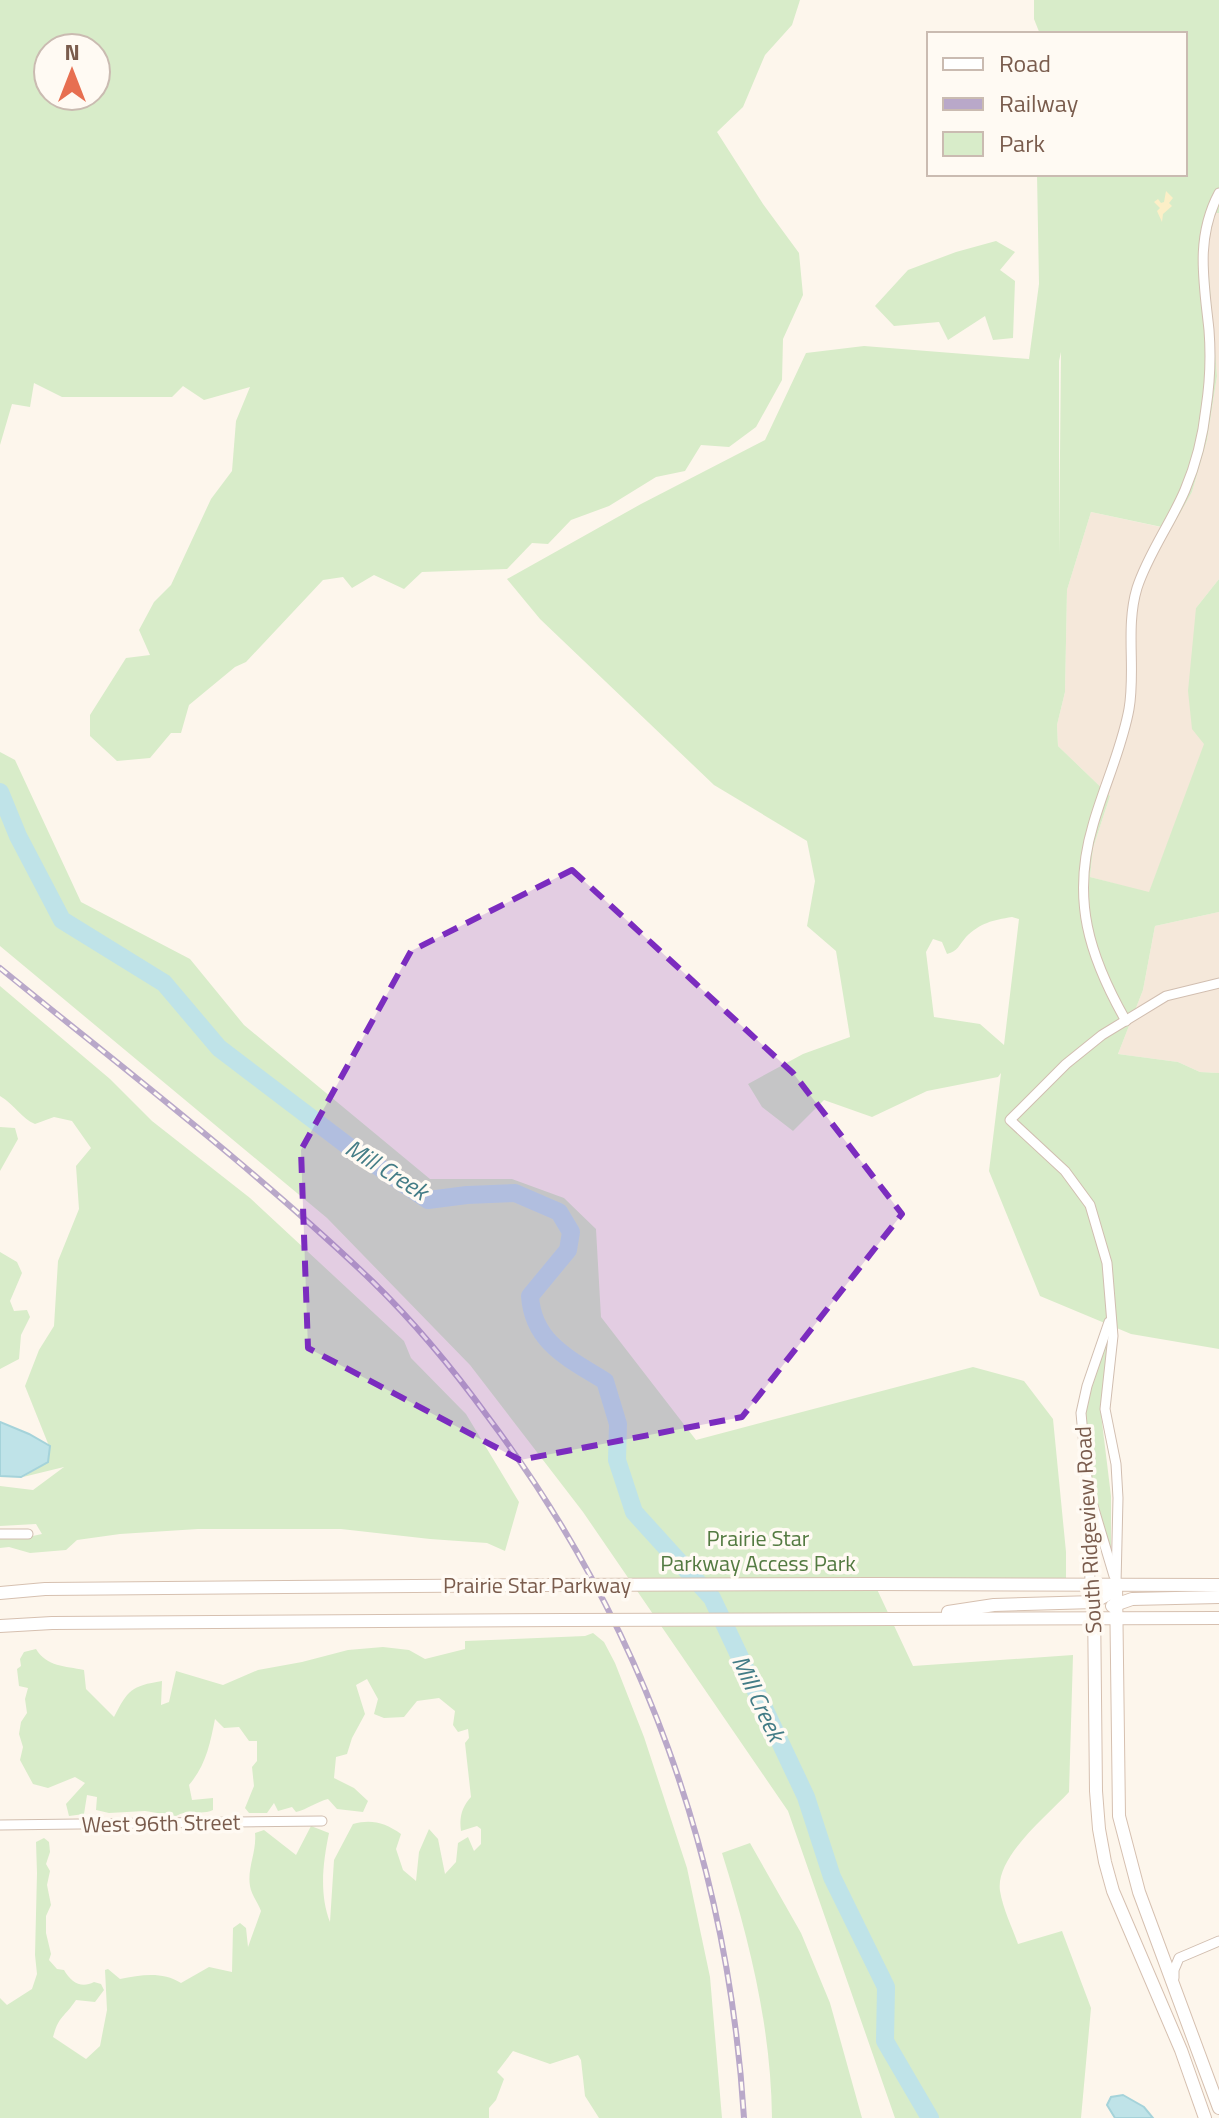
<svg xmlns="http://www.w3.org/2000/svg" width="1219" height="2118" font-family="'Titillium Web',sans-serif">
<style>
.residential{fill:#f5e8da}
.green{fill:#d8ecc9;fill-rule:evenodd}
.sand{fill:#fcefc7}
.water{fill:#bfe3e8;stroke:#a5d3da;stroke-width:2}
.lines{fill:none;stroke-linecap:round;stroke-linejoin:round}
.river{stroke:#bfe3e8;stroke-width:18}
.minor-casing{stroke:#d1beb0;stroke-width:11}
.secondary-casing{stroke:#d6c0b0;stroke-width:14}
.minor{stroke:#fff;stroke-width:9}
.secondary{stroke:#fff;stroke-width:12}
.rail-casing{stroke:#b9a8c9;stroke-width:6}
.rail{stroke:#fffaf3;stroke-width:3;stroke-dasharray:9;stroke-linecap:butt}
.secondary-bridge-casing{stroke:#d6c0b0;stroke-width:14;stroke-linecap:butt}
.secondary-bridge{stroke:#fff;stroke-width:12}
.marked{fill:#7b2cbf;fill-opacity:0.2;stroke:#7b2cbf;stroke-width:6;stroke-dasharray:16 10;stroke-linejoin:round}
.labels{text-anchor:middle;dominant-baseline:central;stroke-width:7;stroke-linejoin:round;paint-order:stroke}
.street-label{font-size:22px;fill:#7a5c4d;stroke:#fffaf3}
.park-label{font-size:22px;fill:#537a41;stroke:#fffaf3}
.water-label{font-size:24px;font-style:italic;fill:#437c86;stroke:#fffaf3}
</style>
<rect width="100%" height="100%" fill="#fdf6ec"/>
<g class="residential">
<polygon points="1215,213 1219,213 1219,579 1196,608 1205,744 1149,893 1090,877 1093,848 1110,796 1058,746 1057,725 1065,692 1067,590 1091,512 1170,529 1192,492 1207,440 1217,376 1207,250"/>
<polygon points="1219,912 1219,1073 1200,1072 1178,1062 1118,1054 1143,990 1155,926"/>
</g>
<g class="green">
<path d="M0 0H800L792 25 765 55 743 107 717 132 763 204 799 253 803 295 783 339 782 380 756 427 729 447 701 445 685 471 656 477 609 506 571 520 548 544 532 543 507 569 422 572 404 589 374 575 352 588 343 577 323 580 246 662 235 667 189 705 181 733H171L150 758 117 761 90 736V715L126 658 150 655 139 630 154 602 171 585 211 499 232 471 236 421 250 387 204 400 183 386 172 397H62L34 383 30 407 12 404 0 445ZM48 48H96V96H48Z"/>
<path d="M1034 0H1219V213H1215L1207 250 1217 376 1207 440 1192 492 1171 529 1091 512 1067 590 1065 692 1057 725 1058 746 1110 796 1093 848 1090 877 1149 892 1204 744 1192 729 1188 691 1196 608 1219 579V912L1155 926 1143 990 1118 1054 1178 1062 1200 1072 1219 1073V1349L1131 1334 1040 1296 989 1171 1001 1073 998 1077 927 1091 872 1117 824 1100 793 1131 762 1107 748 1084 803 1054 850 1037 836 951 807 926 815 881 807 841 714 785 540 619 507 579 641 504 765 440 806 353 864 346 1029 359 1039 284 1037 174H1185V34H1040L1034 19ZM1061 352 1059 557V361ZM1012 917 1019 919 1004 1045 980 1024 934 1017 926 952 933 939 942 942 947 954C958 951 959 945 966 937 980 923 993 920 1012 917Z"/>
<polygon points="996,241 1015,252 1000,270 1015,281 1013,338 993,340 985,316 948,340 939,322 894,326 875,306 908,270 956,252"/>
<path d="M0 752 15 760 81 902 190 959 244 1025 430 1179H512L564 1198 596 1229 601 1317 696 1440 973 1367 1024 1381 1053 1419 1066 1552V1584L875 1585 913 1666 1073 1655 1069 1792C1047 1816 995 1857 1000 1891 1003 1909 1012 1927 1018 1944L1062 1931 1091 2008 1081 2118H895L788 1811 583 1512 470 1365 327 1218 0 946Z"/>
<path d="M0 986 110 1079 152 1121 250 1198 404 1341 411 1358 466 1414 519 1502 505 1551 487 1543 430 1539 341 1529H198L120 1534 77 1540 66 1550 30 1553 9 1547 0 1548V1536L28 1537 42 1534 36 1524 0 1526V1486L33 1490 64 1467 23 1477 48 1462 49 1446 25 1386 39 1350 54 1326 58 1261 79 1209 76 1166 91 1148 72 1121 54 1117 35 1124C22 1119 15 1105 0 1096Z"/>
<polygon points="0,1127 15,1128 18,1139 0,1171"/>
<polygon points="0,1252 17,1262 22,1273 10,1301 14,1311 27,1310 30,1317 21,1335 19,1359 0,1369"/>
<path d="M1106 1341H1109L1101 1414 1111 1496V1551C1099 1507 1079 1446 1087 1402 1091 1381 1100 1361 1106 1341Z"/>
<path d="M593 1633 604 1642 615 1663 644 1737 687 1868 710 1977 722 2118H599L585 2096 581 2060 578 2055 550 2064 513 2051 497 2072 504 2079 496 2100 489 2108V2118H0V1998L7 2005 32 1989 37 1974 35 1955 37 1873 36 1842 44 1838 49 1842 50 1852 46 1864 50 1871 47 1885 51 1905 46 1916V1933L51 1954 49 1960 57 1969 64 1970C71 1982 81 1989 94 1982L101 1984 104 1990 95 2002 76 2000C64 2018 59 2015 53 2037L86 2059 100 2046 107 2010 105 1970 108 1969 120 1979C141 1975 162 1971 181 1983L209 1967 232 1972 233 1928 240 1923 246 1928 248 1947 261 1911C258 1903 251 1894 250 1886 247 1868 257 1851 255 1833L264 1830 296 1855 311 1826 329 1833C323 1862 319 1894 330 1922L334 1860 353 1824C372 1819 385 1823 401 1834L396 1849 403 1870 416 1881 419 1852 429 1829 438 1839 445 1874 456 1862 458 1843 468 1837 474 1851 481 1844V1829L477 1826 461 1831C459 1817 462 1807 471 1797L465 1743 469 1738 468 1729 458 1732 453 1725 455 1711 439 1698 417 1701 404 1717 384 1718 374 1714 378 1699 367 1679 356 1685 365 1714 352 1738 347 1754 336 1757 334 1778 354 1788 368 1801 363 1812 337 1809 328 1799C316 1802 308 1809 296 1812L292 1807 278 1811 274 1803 267 1813H249L245 1808 254 1786 252 1767 257 1761V1741H249L239 1727 224 1728 215 1719C210 1744 206 1765 189 1785L192 1800 213 1798V1810C201 1816 188 1808 176 1816L145 1811 109 1813 96 1810 97 1797 87 1795 84 1814 69 1816 66 1804 85 1783 75 1777 48 1788 33 1784 20 1760 23 1747 19 1734 21 1722 27 1713 25 1699 28 1688 19 1686 17 1669 21 1666 20 1659 24 1652 36 1649C47 1667 65 1666 84 1670L86 1689 114 1717C128 1690 131 1686 162 1681L161 1705 169 1702 176 1671 223 1685 258 1670 302 1662 348 1650 383 1647 409 1650 425 1659 465 1649V1641L585 1636Z"/>
<path d="M750 1843 801 1933 830 2003 862 2118H772C771 2026 749 1939 722 1853Z"/>
</g>
<polygon class="sand" points="1166,191 1173,198 1169,203 1172,206 1163,214 1162,222 1157,211 1160,208 1154,202 1158,199 1161,203 1164,202"/>
<g class="water">
<polygon points="0,1422 29,1434 50,1446 48,1462 21,1477 0,1476"/>
<polygon points="1123,2095 1144,2107 1153,2118 1115,2118 1107,2105 1111,2097"/>
</g>
<g class="lines">
<path class="river" d="M0 792 18 836 62 920 164 983 219 1048 352 1149 428 1200 467 1195 515 1193 559 1212 571 1232 568 1250 530 1296C533 1343 570 1359 605 1381L618 1424 617 1460 634 1512 712 1598 806 1797 832 1877 886 1987 885 2041 930 2118"/>
<g class="minor-casing">
<g id="minor">
<path d="M1126 1021C1089 956 1071 899 1093 825 1104 786 1122 748 1129 709 1136 669 1125 628 1137 588 1148 554 1171 523 1185 490 1196 464 1203 436 1206 408 1210 382 1211 356 1209 330 1204 282 1195 238 1219 193"/>
<polyline points="1091,1499 1114,1576"/>
<polyline points="0,1534 28,1534"/>
<polyline points="1090,1584 1088,1489 1081,1413 1087,1386 1109,1322"/>
<polyline points="1116,1584 1118,1498 1116,1464 1105,1409 1113,1336 1107,1263 1090,1205 1065,1171 1010,1120 1066,1064 1102,1035 1166,996 1219,983"/>
<polyline points="0,1825 322,1821"/>
<polyline points="1174,1978 1174,1970 1179,1958 1219,1941"/>
</g>
</g>
<g class="secondary-casing">
<g id="secondary">
<polyline points="875,1584 1219,1585"/>
<polyline points="1090,1584 1094,1602 1096,1791 1099,1829 1105,1862 1113,1891 1181,2050 1205,2118"/>
<polyline points="1116,1584 1119,1816 1139,1892 1219,2108"/>
<polyline points="0,1593 45,1589 549,1585"/>
<polyline points="1112,1606 1132,1599 1219,1597"/>
<polyline points="948,1612 994,1605 1094,1602 1107,1595 1116,1584"/>
<polyline points="892,1619 1219,1618"/>
<polyline points="0,1626 52,1623 567,1620"/>
</g>
</g>
<use href="#minor" class="minor"/>
<use href="#secondary" class="secondary"/>
<g class="rail-casing">
<path id="rail" d="M0 968C125 1070 255 1169 372 1281 414 1322 453 1369 488 1417 643 1623 728 1861 744 2118"/>
</g>
<use href="#rail" class="rail"/>
<g class="secondary-bridge-casing">
<g id="secondary-bridge">
<polyline points="549,1585 875,1584"/>
<polyline points="567,1620 892,1619"/>
</g>
</g>
<use href="#secondary-bridge" class="secondary-bridge"/>
</g>
<path class="marked" d="M572 870 793 1073 902 1214 742 1417 520 1460 308 1348 301 1150 411 951Z"/>
<g class="labels">
<g class="street-label">
<text transform="translate(1088 1530) rotate(-93)">South Ridgeview Road</text>
<text x="537" y="1585">Prairie Star Parkway</text>
<text transform="translate(161 1823) rotate(-1)">West 96th Street</text>
</g>
<g class="park-label">
<text x="758" y="1538">Prairie Star<tspan x="758" dy="25">Parkway Access Park</tspan></text>
</g>
<g class="water-label">
<text transform="translate(387 1169) rotate(32)">Mill Creek</text>
<text transform="translate(759 1698) rotate(65)">Mill Creek</text>
</g>
</g>
<rect x="927" y="32" width="260" height="144" fill="#fffaf3" stroke="#cabbb1" stroke-width="2"/>
<rect x="943" y="58" width="40" height="12" fill="#ffffff" stroke="#cabbb1" stroke-width="2"/>
<text x="999" y="72" font-size="24" fill="#7a5c4d">Road</text>
<rect x="943" y="98" width="40" height="12" fill="#b9a8c9" stroke="#cabbb1" stroke-width="2"/>
<text x="999" y="112" font-size="24" fill="#7a5c4d">Railway</text>
<rect x="943" y="132" width="40" height="24" fill="#d8ecc9" stroke="#cabbb1" stroke-width="2"/>
<text x="999" y="152" font-size="24" fill="#7a5c4d">Park</text>
<g transform="translate(72 72)"><circle r="38" fill="#fffaf3" stroke="#cabbb1" stroke-width="2"/>
<path d="M0-6L14 30L0 20L-14 30Z" fill="#e76f51"/>
<text y="-12" font-size="22" font-weight="bold" text-anchor="middle" fill="#7a5c4d">N</text>
</g>
</svg>
